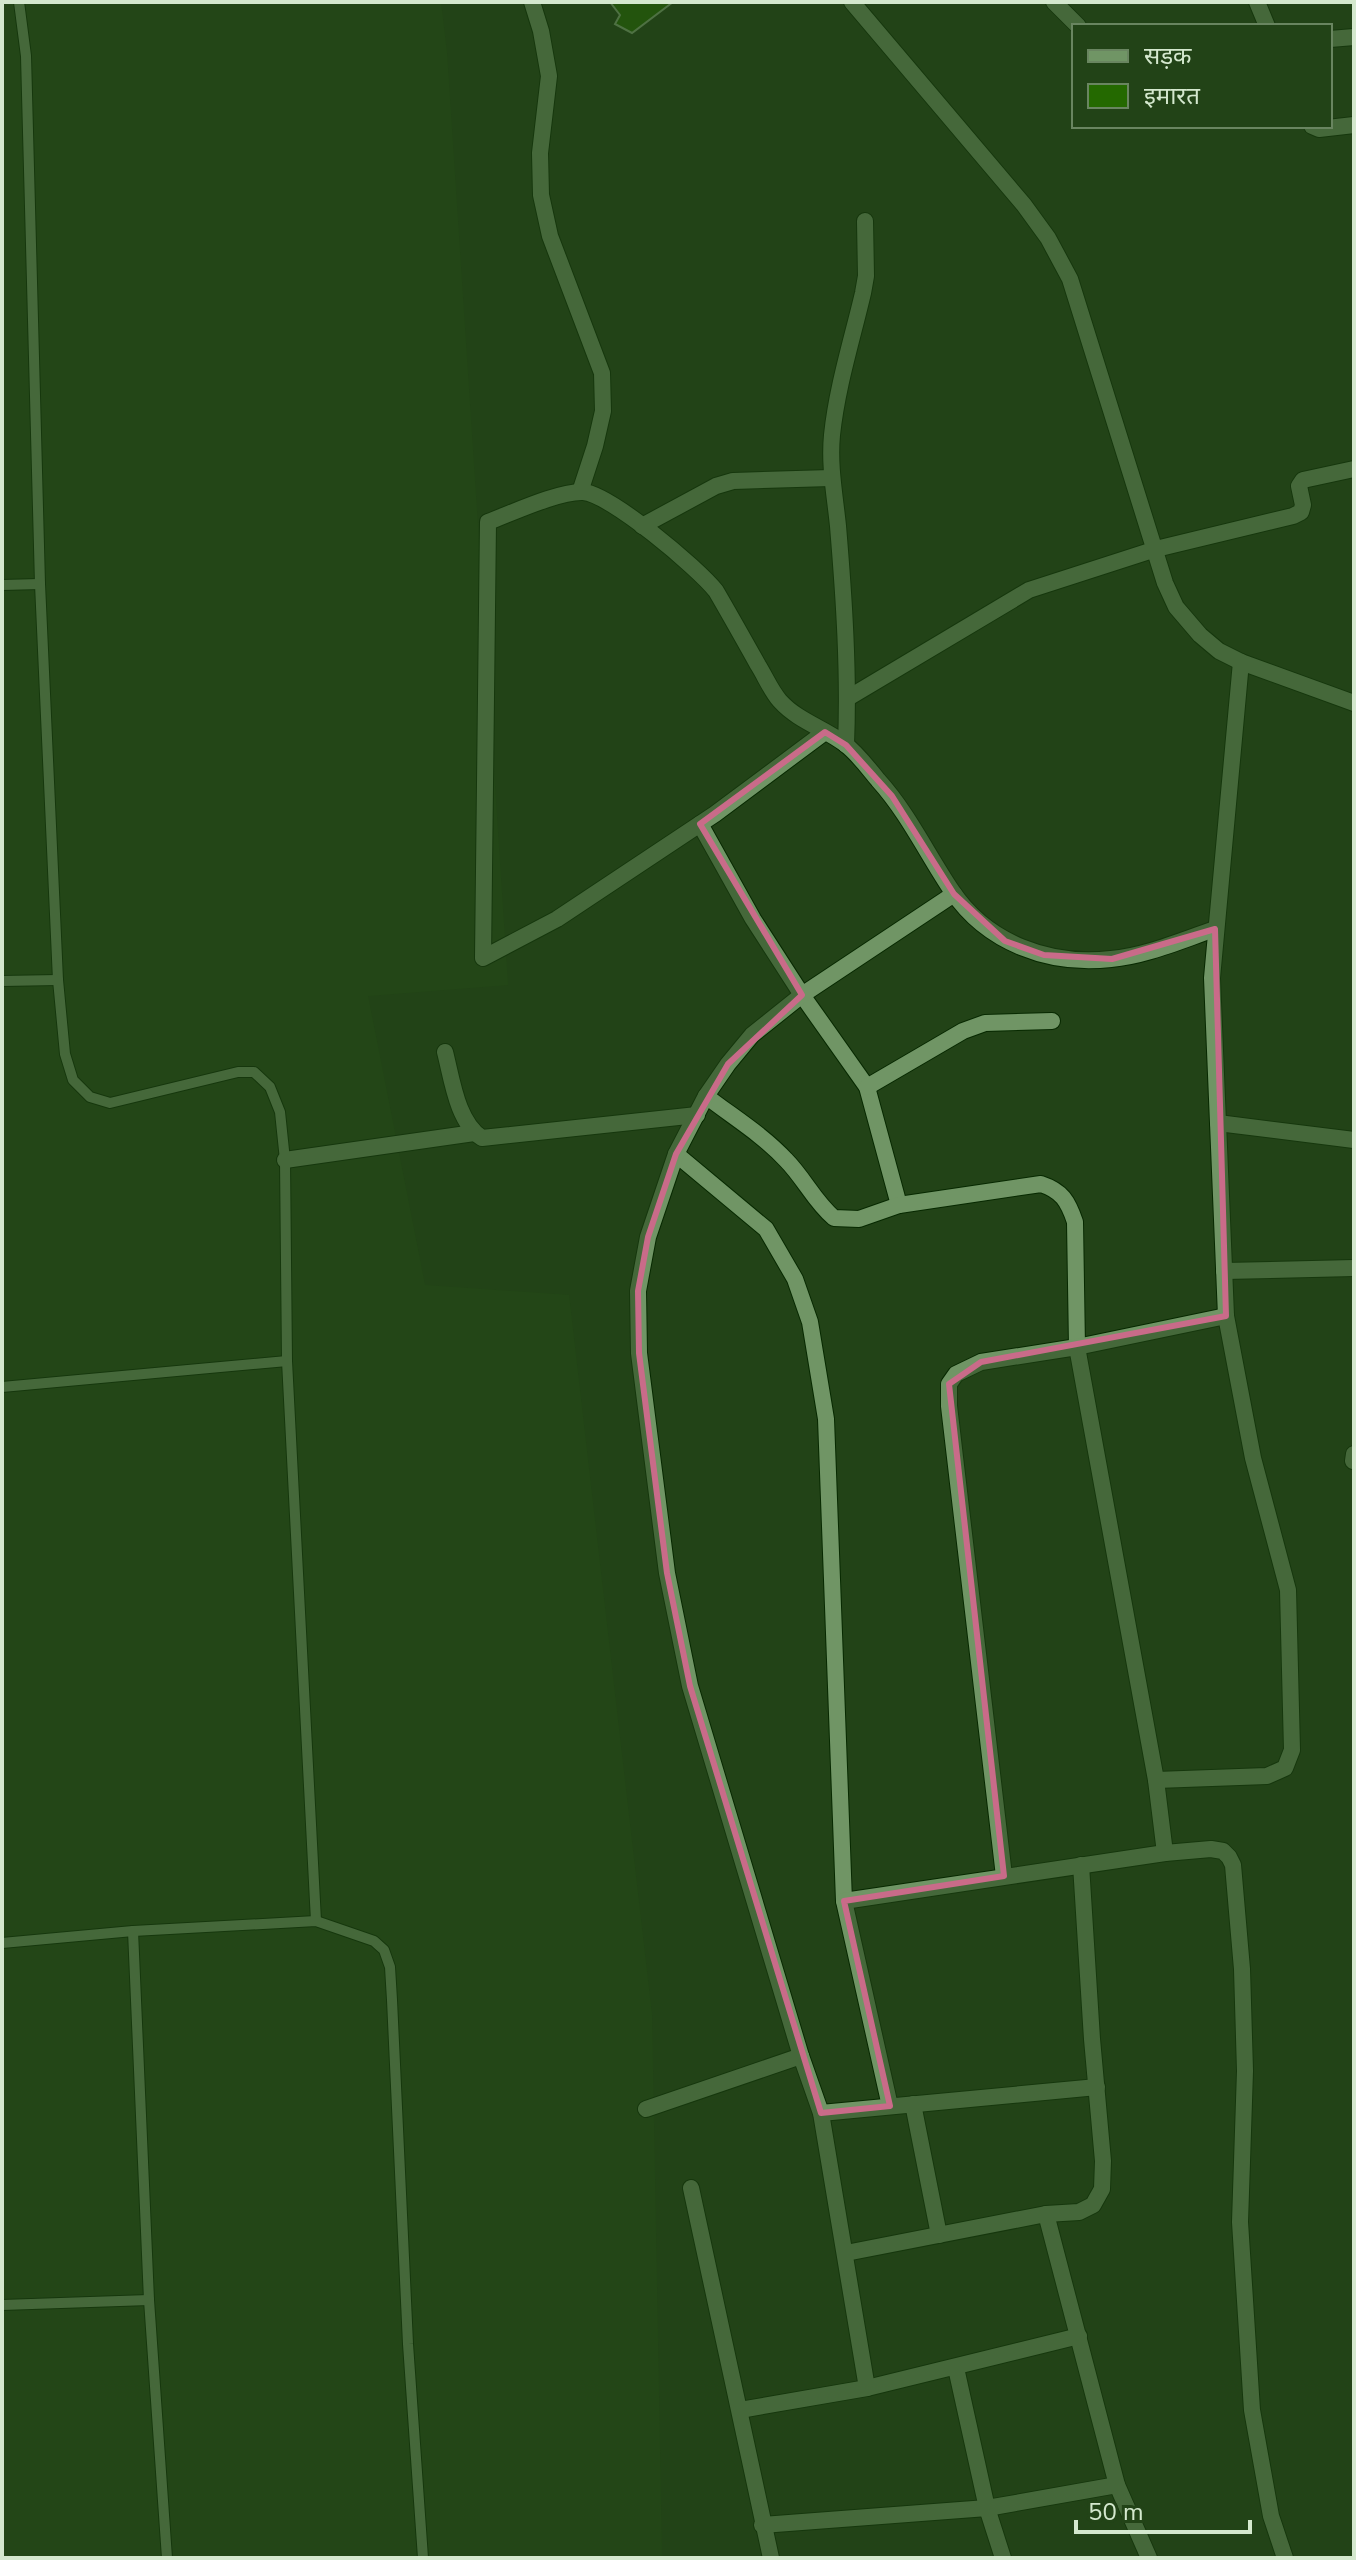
<svg xmlns="http://www.w3.org/2000/svg" width="1356" height="2560" font-family="'Nunito Sans','Noto Sans Devanagari',sans-serif">
<style>
.built{fill:#244b17}
.building{fill:#246900;stroke:#83a977;stroke-width:2}
.lines{fill:none;stroke-linecap:round;stroke-linejoin:round}
.service-casing{stroke:#072900;stroke-width:12}
.minor-casing{stroke:#072900;stroke-width:18}
.service{stroke:#709565;stroke-width:10}
.minor{stroke:#709565;stroke-width:16}
.marked{fill:none;stroke:#c96b89;stroke-width:6;stroke-linejoin:round}
</style>
<rect width="100%" height="100%" fill="#224317"/>
<polygon class="built" points="2,2 441,2 447,53 508,985 368,996 425,1285 569,1295 652,2015 662,2558 2,2558"/>
<polygon class="building" points="610,2 673,2 632,33 615,24 620,15"/>
<g class="lines">
<g class="service-casing">
<g id="service">
<polyline points="19,2 26,56 40,584 58,980 65,1054 73,1080 90,1097 110,1103 238,1072 254,1072 270,1087 280,1112 285,1160 287,1361 316,1921"/>
<polyline points="2,585 40,584"/>
<polyline points="2,981 58,980"/>
<polyline points="2,1387 287,1361"/>
<polyline points="133,1931 149,2300 167,2558"/>
<polyline points="2,1943 133,1931 316,1921 374,1941 384,1950 390,1967 392,2000 408,2344 423,2558"/>
<polyline points="2,2305 149,2300"/>
</g>
</g>
<g class="minor-casing">
<g id="minor">
<polyline points="532,2 541,31 549,76 540,153 541,195 550,236 602,373 603,411 595,446 580,492"/>
<polyline points="852,2 1024,205 1048,238 1070,279 1165,583 1176,607 1200,635 1219,651 1241,662 1354,703"/>
<polyline points="1054,2 1078,26"/>
<polyline points="1257,2 1267,26"/>
<polyline points="1330,39 1354,37"/>
<polyline points="1312,126 1319,129 1354,125"/>
<polyline points="642,526 716,486 733,481 831,478"/>
<polyline points="848,698 1029,590 1156,549 1293,516 1301,512 1303,505 1299,486 1303,480 1354,469"/>
<path d="M825 732 715 814 557 919 483 958 488 522C512 513 559 491 583 492 609 493 698 568 716 591 730 615 744 640 758 665 765 676 771 691 780 701 798 721 824 728 845 744 858 754 868 768 878 780 908 813 927 854 952 891 987 943 1049 966 1111 959 1146 956 1182 940 1215 929"/>
<path d="M846 745C849 672 844 598 838 526 835 496 829 466 832 435 837 387 852 340 863 293L866 276 865 221"/>
<polyline points="700,824 753,919 802,995 867,1087 899,1205"/>
<path d="M445 1052C452 1079 457 1122 482 1138L697 1115"/>
<polyline points="867,1087 963,1031 985,1023 1052,1021"/>
<path d="M706 1096C733 1117 763 1135 786 1160 804 1178 814 1201 834 1218L859 1219 899 1205 1041 1184C1062 1191 1068 1201 1075 1222L1077 1347 1156 1780 1165 1853"/>
<polyline points="1218,1123 1354,1140"/>
<polyline points="676,1154 766,1229 795,1279 810,1322 826,1419 844,1901 890,2106"/>
<polyline points="285,1160 474,1133"/>
<polyline points="1224,1271 1354,1268"/>
<polyline points="1353,1461 1354,1454"/>
<polyline points="1156,1780 1267,1776 1285,1768 1292,1750 1288,1590 1253,1458 1226,1316 1212,978 1241,662"/>
<polyline points="1004,1876 949,1406 949,1384 956,1374 981,1362 1077,1347 1226,1316"/>
<polyline points="844,1901 1165,1853 1211,1849 1223,1851 1229,1857 1233,1865 1242,1969 1245,2071 1240,2222 1252,2410 1271,2516 1285,2558"/>
<polyline points="913,2104 939,2235"/>
<polyline points="646,2109 801,2056"/>
<polyline points="821,2113 1097,2087"/>
<polyline points="691,2188 771,2558"/>
<polyline points="1046,2214 1117,2485 1149,2558"/>
<polyline points="846,2253 1046,2214 1079,2212 1093,2205 1102,2189 1103,2161 1092,2039 1081,1865"/>
<polyline points="956,2368 987,2508 1003,2558"/>
<polyline points="867,2388 821,2113 801,2056 690,1686 667,1573 639,1353 638,1291 648,1237 676,1154 706,1096 728,1064 752,1035 802,995 954,894"/>
<polyline points="740,2410 867,2388 1079,2336"/>
<polyline points="762,2525 987,2508 1117,2485"/>
</g>
</g>
<use href="#service" class="service"/>
<use href="#minor" class="minor"/>
</g>
<path d="M0 0H1356V2560H0ZM825 732 846 745 892 796 954 894 1005 941 1044 955 1112 959 1215 929 1226 1316 981 1362 949 1384 1004 1876 844 1901 890 2106 821 2113 690 1686 667 1573 639 1353 638 1291 648 1237 676 1154 728 1064 802 995 700 824Z" fill="#224317" fill-opacity=".55" fill-rule="evenodd"/>
<path class="marked" d="M825 732 846 745 892 796 954 894 1005 941 1044 955 1112 959 1215 929 1226 1316 981 1362 949 1384 1004 1876 844 1901 890 2106 821 2113 690 1686 667 1573 639 1353 638 1291 648 1237 676 1154 728 1064 802 995 700 824Z"/>
<rect width="1356" height="2560" fill="none" stroke="#d4e8ce" stroke-width="8"/>
<rect x="1072" y="24" width="260" height="104" fill="#224317" stroke="#698560" stroke-width="2"/>
<rect x="1088" y="50" width="40" height="12" fill="#709565" stroke="#698560" stroke-width="2"/>
<text x="1144" y="64" font-size="24" fill="#d4e8ce">सड़क</text>
<rect x="1088" y="84" width="40" height="24" fill="#246900" stroke="#698560" stroke-width="2"/>
<text x="1144" y="104" font-size="24" fill="#d4e8ce">इमारत</text>
<path d="M1076 2520v12h174v-12" fill="none" stroke="#d4e8ce" stroke-width="4"/>
<text x="1088" y="2520" font-size="24" fill="#d4e8ce" stroke="#224317" stroke-width="6" paint-order="stroke">50 m</text>
</svg>
